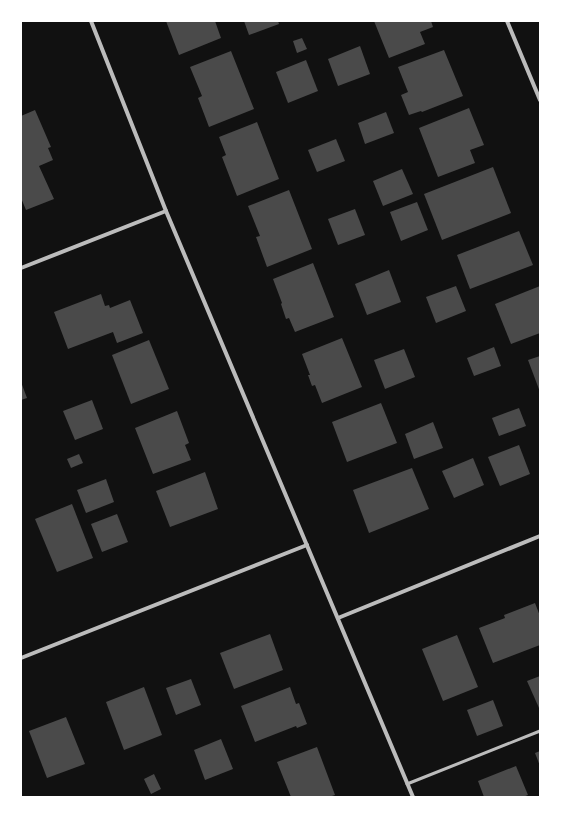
<svg xmlns="http://www.w3.org/2000/svg" width="561" height="818" font-family="'Titillium Web',sans-serif">
<style>
.building{fill:#4a4a4a}
.lines{fill:none;stroke-linecap:round;stroke-linejoin:round}
.service{stroke:#bcbcbc;stroke-width:3}
.minor{stroke:#bcbcbc;stroke-width:4}
</style>
<rect width="100%" height="100%" fill="#111"/>
<g class="building">
<polygon points="166,21 215,21 221,38 179,55"/>
<polygon points="244,21 278,21 279,24 249,35"/>
<polygon points="374,21 431,21 433,27 420,32 425,44 389,58"/>
<polygon points="302,38 307,49 297,53 293,41"/>
<polygon points="360,46 370,74 338,86 328,59"/>
<polygon points="444,50 463,96 422,112 421,111 409,115 401,95 408,92 398,67"/>
<polygon points="231,51 254,109 209,127 198,98 202,96 190,67"/>
<polygon points="306,60 318,91 288,103 276,72"/>
<polygon points="469,108 484,145 470,150 475,163 438,177 419,128"/>
<polygon points="35,110 51,147 48,148 53,160 39,166 54,199 26,210 21,198 21,116"/>
<polygon points="386,112 394,133 365,144 358,123"/>
<polygon points="257,122 279,179 237,196 222,157 226,155 219,137"/>
<polygon points="336,139 345,161 317,172 308,150"/>
<polygon points="493,167 511,213 442,240 424,194"/>
<polygon points="402,169 413,194 383,206 373,181"/>
<polygon points="289,190 312,249 267,267 256,237 260,236 248,206"/>
<polygon points="417,202 428,230 401,241 390,212"/>
<polygon points="355,209 365,235 338,245 328,219"/>
<polygon points="519,231 533,265 470,289 457,255"/>
<polygon points="313,263 334,317 295,332 289,318 286,319 281,304 282,303 273,279"/>
<polygon points="389,270 401,302 367,315 355,284"/>
<polygon points="456,286 466,311 436,323 426,297"/>
<polygon points="540,286 540,333 511,344 495,304"/>
<polygon points="101,294 105,306 109,305 110,308 130,300 143,333 117,343 113,332 68,349 54,312"/>
<polygon points="342,338 362,387 322,403 315,385 312,386 308,375 310,375 302,354"/>
<polygon points="149,340 169,389 131,404 112,355"/>
<polygon points="494,347 501,366 474,376 467,358"/>
<polygon points="404,349 415,377 385,389 374,360"/>
<polygon points="540,356 540,392 528,360"/>
<polygon points="21,382 27,398 21,400"/>
<polygon points="92,400 103,429 75,440 63,411"/>
<polygon points="381,403 397,443 347,462 332,422"/>
<polygon points="519,408 526,426 499,436 492,418"/>
<polygon points="177,411 189,443 185,445 191,460 153,474 135,428"/>
<polygon points="433,422 443,448 414,459 405,434"/>
<polygon points="519,445 530,474 500,486 488,457"/>
<polygon points="79,454 83,463 71,468 67,459"/>
<polygon points="473,458 484,485 454,498 442,471"/>
<polygon points="412,468 429,509 369,533 353,490"/>
<polygon points="205,472 218,509 170,527 156,491"/>
<polygon points="106,479 114,502 86,513 77,490"/>
<polygon points="72,504 93,558 57,572 35,519"/>
<polygon points="117,514 128,542 102,552 91,524"/>
<polygon points="535,603 540,616 540,645 493,663 479,628 505,618 504,615"/>
<polygon points="270,634 283,670 234,689 220,653"/>
<polygon points="457,635 478,687 443,701 422,649"/>
<polygon points="540,676 540,708 539,708 527,681"/>
<polygon points="191,679 201,705 176,715 166,688"/>
<polygon points="144,687 162,735 124,750 106,702"/>
<polygon points="290,687 296,704 299,703 307,724 297,728 296,726 255,742 241,706"/>
<polygon points="493,700 503,726 477,736 467,710"/>
<polygon points="66,717 85,764 47,778 29,731"/>
<polygon points="221,739 233,769 205,780 194,750"/>
<polygon points="317,747 335,795 329,797 291,797 277,762"/>
<polygon points="540,751 540,766 535,753"/>
<polygon points="516,766 528,795 523,797 484,797 478,781"/>
<polygon points="154,774 161,789 151,794 144,779"/>
</g>
<g class="lines">
<polyline class="service" points="407,784 540,731"/>
<g class="minor">
<polyline points="91,21 166,211 413,797"/>
<polyline points="507,21 540,100"/>
<polyline points="21,268 166,211"/>
<polyline points="338,618 540,536"/>
<polyline points="21,658 307,545"/>
</g>
</g>
<rect width="561" height="818" fill="none" stroke="#ffffff" stroke-width="44"/>
</svg>
